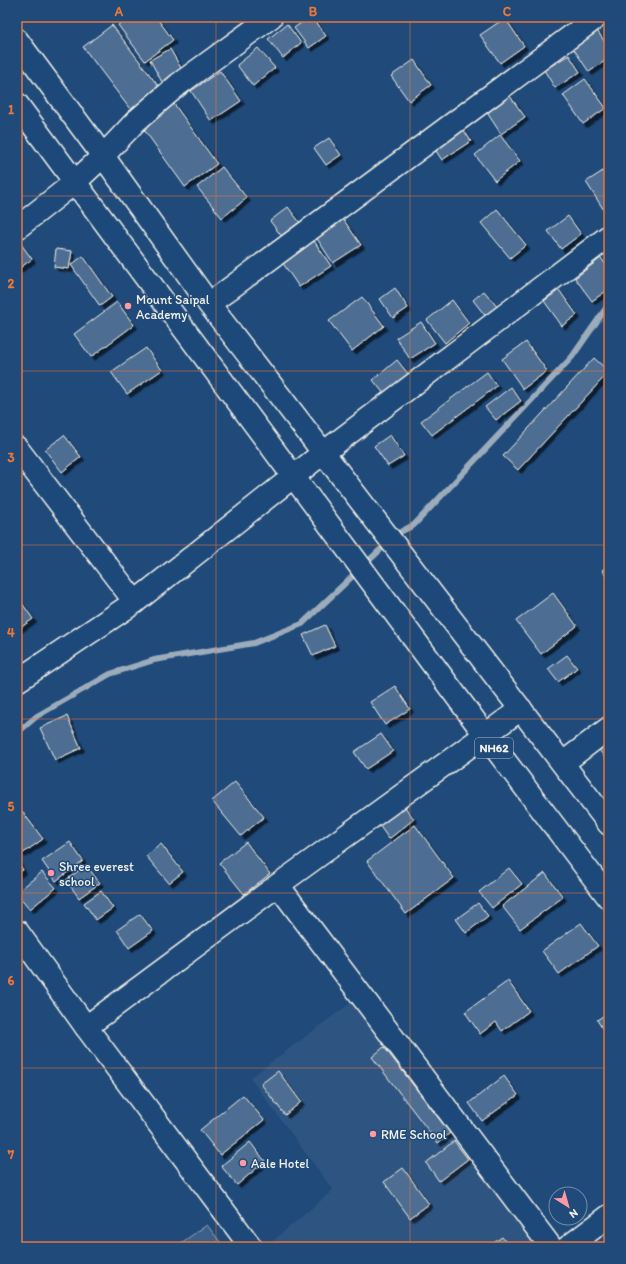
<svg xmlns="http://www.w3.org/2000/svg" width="626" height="1264" font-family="Itim,sans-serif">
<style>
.built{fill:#2d5581}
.green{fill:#3a5f88;stroke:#97a8b8}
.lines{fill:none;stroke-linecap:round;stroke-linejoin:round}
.stream{stroke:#9cacbb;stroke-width:6}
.building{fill:#4d6e92;stroke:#f4f1e8;filter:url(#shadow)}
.minor-casing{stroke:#f4f1e8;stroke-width:25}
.primary-casing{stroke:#f4f1e8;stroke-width:25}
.minor{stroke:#1f4a7a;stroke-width:22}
.primary{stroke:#1f4a7a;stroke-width:22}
.grid{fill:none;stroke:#ea7738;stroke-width:1;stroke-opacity:0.55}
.poi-dot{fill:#ff9aa2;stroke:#1f4a7a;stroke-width:1.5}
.labels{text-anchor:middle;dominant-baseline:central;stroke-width:3;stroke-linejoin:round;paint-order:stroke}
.shield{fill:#1f4a7a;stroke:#b4bfc7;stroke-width:1}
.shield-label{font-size:12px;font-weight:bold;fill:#f4f1e8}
.poi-label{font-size:13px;fill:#f4f1e8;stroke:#1f4a7a;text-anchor:start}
.neatline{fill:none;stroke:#ea7738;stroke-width:1.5}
.grid-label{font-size:13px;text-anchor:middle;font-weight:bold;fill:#ea7738}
</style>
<defs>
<filter id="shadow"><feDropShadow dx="3.5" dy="3.5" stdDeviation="0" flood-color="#0009"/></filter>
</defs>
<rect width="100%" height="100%" fill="#1f4a7a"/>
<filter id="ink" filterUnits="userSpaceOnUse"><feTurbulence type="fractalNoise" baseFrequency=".025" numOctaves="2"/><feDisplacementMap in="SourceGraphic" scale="8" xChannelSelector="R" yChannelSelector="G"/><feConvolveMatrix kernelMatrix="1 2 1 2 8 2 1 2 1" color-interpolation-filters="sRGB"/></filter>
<g filter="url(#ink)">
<polygon class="built" points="353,1001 537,1242 531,1247 271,1247 269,1244 333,1190 250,1078"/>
<polygon class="green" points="207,1225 224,1247 175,1247"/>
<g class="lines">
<g class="stream">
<polyline points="402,531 414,525 572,357 609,304"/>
<polyline points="17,733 37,716 110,674 154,660 254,643 302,624 380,550"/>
</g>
</g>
<g class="building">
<polygon points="129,17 156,17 173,40 145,61 118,25"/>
<polygon points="309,17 313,17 326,36 309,48 294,28"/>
<polygon points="505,18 524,46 500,63 480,35"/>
<polygon points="287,24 301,43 283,58 268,39"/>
<polygon points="112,25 162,91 133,113 83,47"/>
<polygon points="596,29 609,48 609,58 589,72 571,45"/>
<polygon points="258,48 275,68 253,86 237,65"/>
<polygon points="170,49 184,73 163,84 150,60"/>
<polygon points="569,55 580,72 555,88 544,70"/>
<polygon points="414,60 431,85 409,101 391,76"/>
<polygon points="220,71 241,101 211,121 191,91"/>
<polygon points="585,79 606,108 583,124 563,95"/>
<polygon points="507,92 525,117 501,134 484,108"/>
<polygon points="172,101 217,164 185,187 140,124"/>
<polygon points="461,126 471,141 442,160 432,145"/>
<polygon points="500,135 520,161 495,181 475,155"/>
<polygon points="329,138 341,155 326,165 314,148"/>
<polygon points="222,167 247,198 222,218 197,187"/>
<polygon points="609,167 609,214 607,215 586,182"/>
<polygon points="288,207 304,228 286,242 270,221"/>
<polygon points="497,209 526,245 510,258 481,223"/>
<polygon points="568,216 581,234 561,249 548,231"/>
<polygon points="343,219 361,245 333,263 316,237"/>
<polygon points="314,241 331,266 299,287 282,262"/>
<polygon points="21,244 32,259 17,270 17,246"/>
<polygon points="56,249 72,251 69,269 54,267"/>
<polygon points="83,256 112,297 100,306 71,265"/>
<polygon points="601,258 609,269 609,289 592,301 575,278"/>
<polygon points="395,288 408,308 393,318 380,299"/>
<polygon points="559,290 577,315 562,326 544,301"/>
<polygon points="484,291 499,309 487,318 473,300"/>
<polygon points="362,297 384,326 352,351 329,321"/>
<polygon points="452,300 469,323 445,343 427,320"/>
<polygon points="117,302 134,325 91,357 74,334"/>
<polygon points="421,322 435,343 410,359 396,338"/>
<polygon points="526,342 547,371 523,389 502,359"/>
<polygon points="146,348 162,370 127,394 111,372"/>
<polygon points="594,358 609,372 518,470 503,456"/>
<polygon points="397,360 409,375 385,395 373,380"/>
<polygon points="487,372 497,386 432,435 421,421"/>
<polygon points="511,387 521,401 496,420 485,407"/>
<polygon points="64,435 81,457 62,472 45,450"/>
<polygon points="390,435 404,456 388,466 374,446"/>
<polygon points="609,565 609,579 602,570"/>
<polygon points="553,593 577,626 541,654 516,621"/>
<polygon points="17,596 33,619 17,630"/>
<polygon points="325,625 335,646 313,656 303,635"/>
<polygon points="567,655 577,668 558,682 548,669"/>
<polygon points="395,686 410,709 385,725 370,702"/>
<polygon points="67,716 81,748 55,760 40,728"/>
<polygon points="381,734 393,751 366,769 354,752"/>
<polygon points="609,739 609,763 597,747"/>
<polygon points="235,782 264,817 241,836 212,801"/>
<polygon points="404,806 414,819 389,839 379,825"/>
<polygon points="22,811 43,839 22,854 17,848 17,814"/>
<polygon points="415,825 454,878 406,914 367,861"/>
<polygon points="70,842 83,861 56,881 42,861"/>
<polygon points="246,842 270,874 244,894 219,863"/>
<polygon points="161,844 183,872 169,883 146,856"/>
<polygon points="17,860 23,870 17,874"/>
<polygon points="86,865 100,883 79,898 66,880"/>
<polygon points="509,868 522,884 492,908 479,892"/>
<polygon points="42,872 56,888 30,909 17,894 17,892"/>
<polygon points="545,873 563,897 520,929 502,906"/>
<polygon points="101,891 113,908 96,920 84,903"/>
<polygon points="478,903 488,916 466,933 456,919"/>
<polygon points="140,914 153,931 129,948 117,930"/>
<polygon points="581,923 598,946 559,974 542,951"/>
<polygon points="508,981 529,1011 502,1031 496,1022 480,1034 465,1012"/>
<polygon points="609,1012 609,1039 597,1020"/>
<polygon points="384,1047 450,1133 438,1143 372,1057"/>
<polygon points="278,1071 301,1102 285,1115 261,1084"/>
<polygon points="504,1076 518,1095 482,1121 469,1103"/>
<polygon points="243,1095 264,1120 220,1155 200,1130"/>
<polygon points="454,1141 468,1159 439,1181 426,1163"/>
<polygon points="250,1142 265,1161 237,1185 221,1166"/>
<polygon points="403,1168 429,1204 410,1218 384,1182"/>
<polygon points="502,1237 510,1247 488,1247"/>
</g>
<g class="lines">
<g class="minor-casing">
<g id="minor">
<polyline points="17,228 74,183 103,156 136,121 179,84 271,17"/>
<polyline points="209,304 597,17"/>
<polyline points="17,448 135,602"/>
<polyline points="17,681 135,602 323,453 609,236"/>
<polyline points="563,763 609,728"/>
<polyline points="278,885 521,709"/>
<polyline points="17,931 86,1027 251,1247"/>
<polyline points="86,1027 278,885 551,1247"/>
<polyline points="568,1247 609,1216"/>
</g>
</g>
<g class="primary-casing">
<g id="primary">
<polyline points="17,40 103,156 209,304 609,824"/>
<polyline points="17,104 486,736 609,898"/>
</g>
</g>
<use href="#minor" class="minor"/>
<use href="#primary" class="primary"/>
</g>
</g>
<path class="grid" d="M216 17V1247M410 17V1247M17 196H609M17 371H609M17 545H609M17 719H609M17 893H609M17 1068H609"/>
<g class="poi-dot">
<circle cx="128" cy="306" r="4"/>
<circle cx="51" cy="873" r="4"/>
<circle cx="373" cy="1134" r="4"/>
<circle cx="243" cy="1163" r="4"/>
</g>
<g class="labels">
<rect class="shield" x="475" y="738" width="38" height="20" rx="3"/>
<g class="shield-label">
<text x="494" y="748">NH62</text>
</g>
<g class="poi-label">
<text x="136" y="299">Mount Saipal<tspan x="136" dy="15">Academy</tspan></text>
<text x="59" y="866">Shree everest<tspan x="59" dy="15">school</tspan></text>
<text x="381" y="1134">RME School</text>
<text x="251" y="1163">Aale Hotel</text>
</g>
</g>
<rect width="626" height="1264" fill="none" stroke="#1f4a7a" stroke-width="44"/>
<g transform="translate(568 1206) rotate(143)"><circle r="19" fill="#1f4a7a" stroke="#748da6"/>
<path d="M0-3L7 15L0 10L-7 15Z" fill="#ff9aa2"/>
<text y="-6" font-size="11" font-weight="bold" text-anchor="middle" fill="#f4f1e8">N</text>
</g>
<rect x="22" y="22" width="582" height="1220" class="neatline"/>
<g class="grid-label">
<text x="119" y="16">A</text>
<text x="313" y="16">B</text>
<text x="507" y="16">C</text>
<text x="11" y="114">1</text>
<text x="11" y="288">2</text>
<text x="11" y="462">3</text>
<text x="11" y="637">4</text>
<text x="11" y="811">5</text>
<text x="11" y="985">6</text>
<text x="11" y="1159">7</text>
</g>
</svg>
